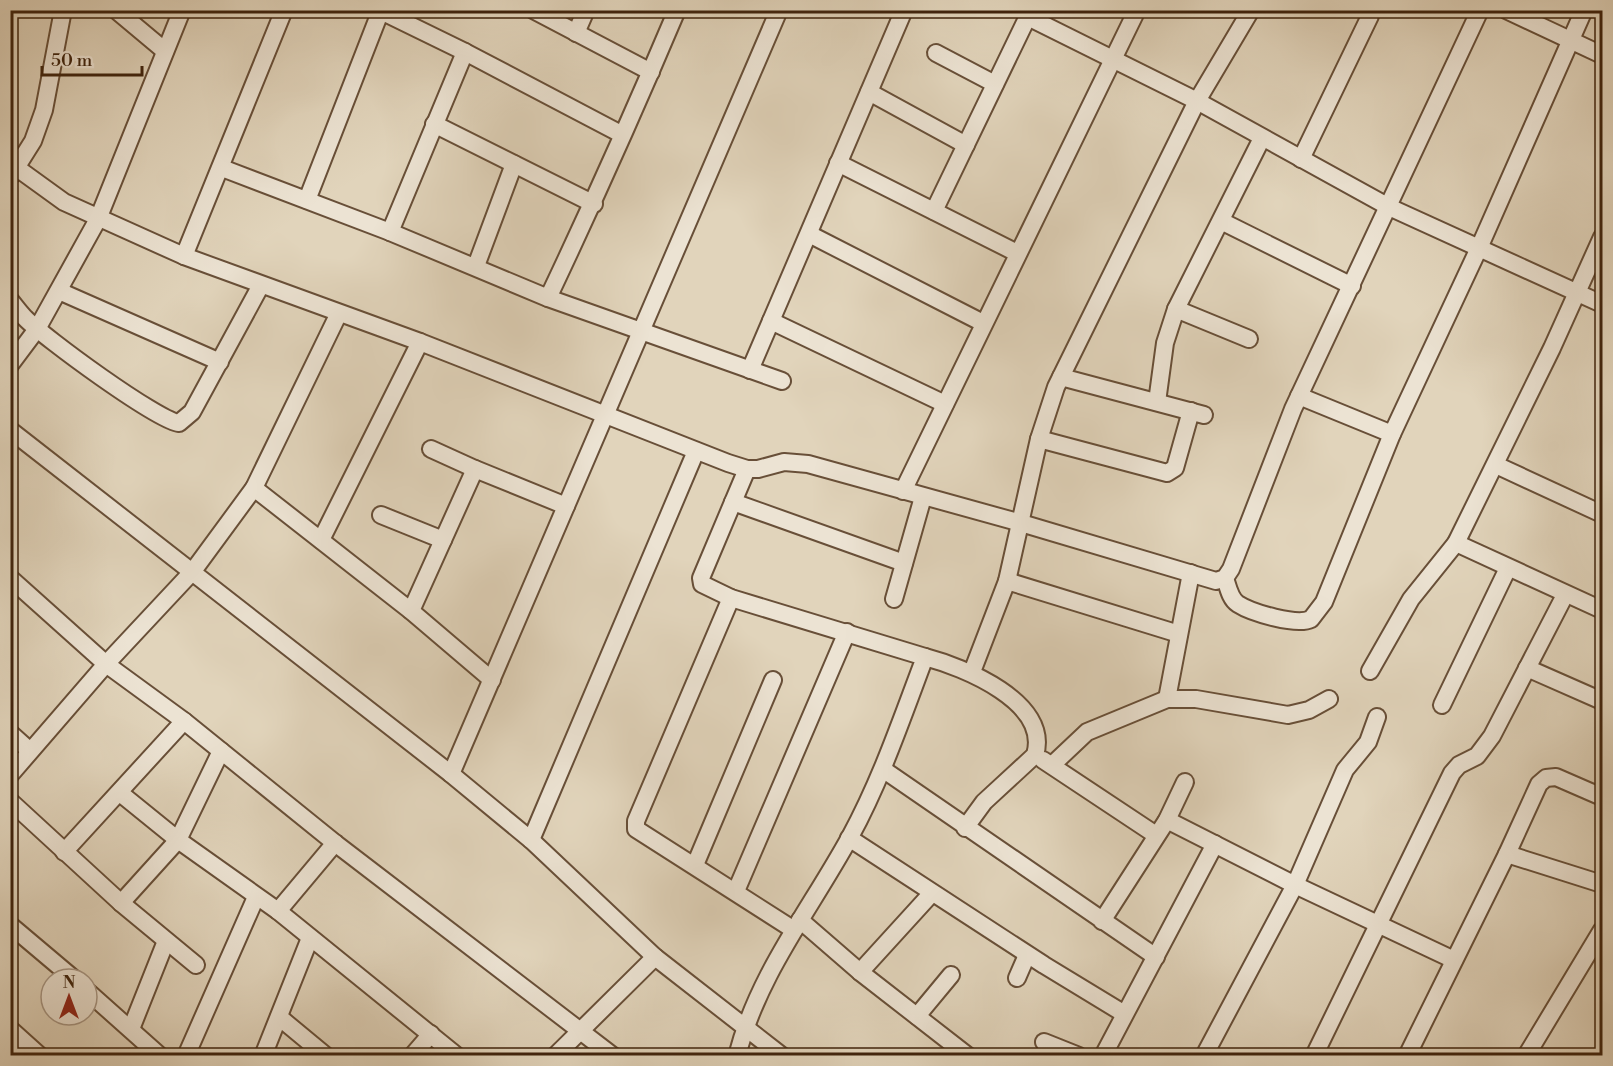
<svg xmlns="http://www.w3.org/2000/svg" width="1613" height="1066" font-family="'Libre Bodoni',serif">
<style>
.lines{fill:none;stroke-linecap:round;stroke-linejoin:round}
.minor-casing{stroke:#684f38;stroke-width:20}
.minor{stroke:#ece3d3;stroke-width:16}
</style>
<rect width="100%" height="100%" fill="#e1d4bb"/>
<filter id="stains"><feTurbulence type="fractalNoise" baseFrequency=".00333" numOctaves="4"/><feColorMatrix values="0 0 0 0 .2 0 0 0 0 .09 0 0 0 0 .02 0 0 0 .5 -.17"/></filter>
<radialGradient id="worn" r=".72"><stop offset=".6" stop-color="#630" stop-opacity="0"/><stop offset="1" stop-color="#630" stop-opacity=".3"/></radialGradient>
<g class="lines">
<g class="minor-casing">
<g id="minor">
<polyline points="116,10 165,51"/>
<polyline points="533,10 651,72"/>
<polyline points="1506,10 1602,55"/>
<polyline points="381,11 465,52 621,134"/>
<polyline points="1028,17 1197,101 1389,207 1602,304"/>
<polyline points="576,33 586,10"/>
<polyline points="936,53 995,84"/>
<polyline points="869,92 966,145"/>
<polyline points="434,124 594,204"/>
<polyline points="1301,159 1370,16"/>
<polyline points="838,163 1017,253"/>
<polyline points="17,168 64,202 184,256 420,342 728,463 747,469 758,469 784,462 808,464 1021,523 1216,581 1225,578 1231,569 1293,409 1480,10"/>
<polyline points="222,168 390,232 548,298 782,381"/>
<polyline points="11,176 33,141 44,110 63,10"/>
<polyline points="307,200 381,10"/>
<polyline points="934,211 1031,10"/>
<polyline points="1221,221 1352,286"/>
<polyline points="390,232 465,52"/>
<polyline points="809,234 983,323"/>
<polyline points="184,256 284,10"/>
<polyline points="476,266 514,164"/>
<polyline points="59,291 220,362"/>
<path d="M548 298C593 203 636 107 677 10"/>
<path d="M10 300C15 306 20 313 25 318 43 337 158 421 179 423L192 412 261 285"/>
<polyline points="1176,309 1249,339"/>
<polyline points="771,321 945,404"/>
<polyline points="10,365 37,329 98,219 182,10"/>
<polyline points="750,370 904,10"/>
<polyline points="1061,377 1204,415"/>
<polyline points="1299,396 1392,434"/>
<polyline points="1157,402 1165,343 1176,309 1262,138"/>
<polyline points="10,430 451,774 531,840 655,957 782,1056"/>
<polyline points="1039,439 1167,473 1175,468 1191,411"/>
<polyline points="431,449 475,469"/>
<polyline points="1496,465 1602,514"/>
<polyline points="254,488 411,611 492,680"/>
<polyline points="903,491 1137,10"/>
<polyline points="733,502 904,563"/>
<polyline points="381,515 443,540"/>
<polyline points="321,540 420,342"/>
<polyline points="1456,543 1602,610"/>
<polyline points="10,578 106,664 184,721 335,843 613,1056"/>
<path d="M1225 578C1228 587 1230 599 1238 604 1252 613 1297 626 1311 619L1324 602 1392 434 1479 248 1584 10"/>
<polyline points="1007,581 1179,634"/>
<polyline points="731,598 636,821 636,829 794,930"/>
<polyline points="894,599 923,497"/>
<polyline points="411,611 475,469 566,506"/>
<path d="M925 657C963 667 1051 702 1035 755L984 802 965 828"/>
<polyline points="1527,668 1602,701"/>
<polyline points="1370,671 1411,599 1456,543 1552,348 1602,237"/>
<polyline points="972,672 1007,581 1039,439 1056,387 1197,101 1251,10"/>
<polyline points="1167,699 1191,573"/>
<polyline points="1442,705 1508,568"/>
<polyline points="10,733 30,751"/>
<polyline points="1043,760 1156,835"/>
<polyline points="1052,765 1087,732 1167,699 1196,699 1288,715 1309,710 1329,699"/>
<polyline points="884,770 1156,957"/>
<polyline points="451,774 779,10"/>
<polyline points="10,775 106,664 193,571 254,488 338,315"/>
<polyline points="120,793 178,840 278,911 457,1056"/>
<polyline points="1602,797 1556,777 1546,778 1539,784 1507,854 1602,884"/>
<polyline points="10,801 121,903 196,965"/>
<polyline points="1167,820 1295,885 1454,960"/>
<polyline points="849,838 1044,965 1123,1013"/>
<polyline points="531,840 696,451"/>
<polyline points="64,852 184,721"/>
<polyline points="695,865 773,680"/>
<polyline points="736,891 847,632"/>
<polyline points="121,903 178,840 221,751"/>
<polyline points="278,911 335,843"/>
<polyline points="800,920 860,972 968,1056"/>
<polyline points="1102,921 1167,820 1185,782"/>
<polyline points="10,925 74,979"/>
<polyline points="860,972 932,893"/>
<polyline points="1017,978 1027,955"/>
<polyline points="87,991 160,1056"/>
<polyline points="917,1016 951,975"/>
<polyline points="279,1017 326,1056"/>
<polyline points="10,1029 40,1056"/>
<polyline points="131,1029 166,941"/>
<polyline points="1044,1042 1079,1056"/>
<polyline points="186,1056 256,897"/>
<polyline points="263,1056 310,938"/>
<polyline points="412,1056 431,1034"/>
<polyline points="555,1056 655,957"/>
<path d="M737 1056C758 974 810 910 850 837 881 780 902 718 925 657L731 598 702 584 701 578 747 469"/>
<polyline points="1103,1056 1215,844"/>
<polyline points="1204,1056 1295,885 1345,770 1368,742 1377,717"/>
<polyline points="1314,1056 1452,773 1459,765 1477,756 1492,736 1565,595"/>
<polyline points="1407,1056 1507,854"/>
<polyline points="1526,1056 1602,930"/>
</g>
</g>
<use href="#minor" class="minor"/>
</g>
<rect width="1613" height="1066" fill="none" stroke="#e1d4bb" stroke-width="36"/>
<rect x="12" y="12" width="1589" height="1042" fill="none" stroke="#3f230d" stroke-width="3"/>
<rect x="18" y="18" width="1577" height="1030" fill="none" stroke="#3f230d" stroke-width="1.5"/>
<g transform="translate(69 997)"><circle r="28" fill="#ece3d3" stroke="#a79684" stroke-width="1.5"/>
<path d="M0-4.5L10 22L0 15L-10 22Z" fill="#8f2418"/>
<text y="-9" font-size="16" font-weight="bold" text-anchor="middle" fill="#3f230d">N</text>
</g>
<path d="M42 66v9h100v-9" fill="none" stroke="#3f230d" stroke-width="3"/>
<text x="51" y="66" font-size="18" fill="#3f230d" stroke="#ece3d3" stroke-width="4.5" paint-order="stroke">50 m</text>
<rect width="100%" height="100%" filter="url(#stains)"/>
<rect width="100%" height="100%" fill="url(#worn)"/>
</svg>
